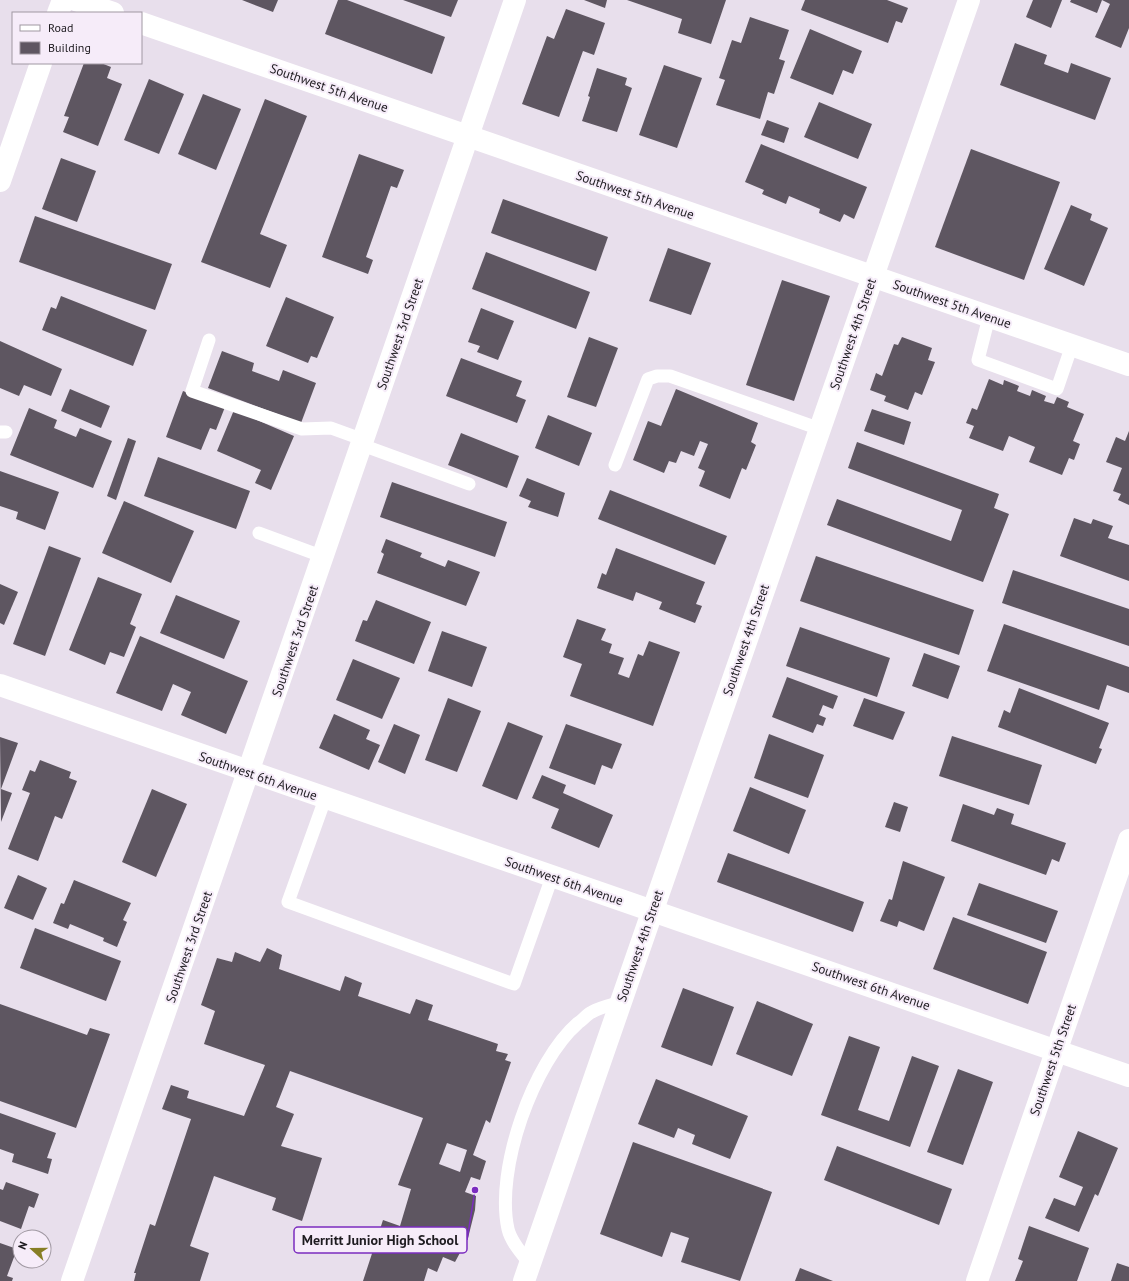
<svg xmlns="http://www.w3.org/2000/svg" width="1129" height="1281" font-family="'PT Sans',sans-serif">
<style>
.building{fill:#5e5661;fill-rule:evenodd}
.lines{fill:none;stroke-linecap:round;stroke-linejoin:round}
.lane{stroke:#fff;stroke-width:13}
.street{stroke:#fff;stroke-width:22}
.labels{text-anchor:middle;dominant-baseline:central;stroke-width:4;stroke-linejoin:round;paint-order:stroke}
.street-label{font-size:13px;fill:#1e1b20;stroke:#f6ecf9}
.leader{fill:none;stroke:#7b2cbf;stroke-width:1.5}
.callout-dot{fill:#7b2cbf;stroke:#f6ecf9;stroke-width:1.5}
.callout{fill:#f6ecf9;stroke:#7b2cbf;stroke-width:1.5}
.callout-label{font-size:14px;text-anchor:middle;font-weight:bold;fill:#1e1b20}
</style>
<rect width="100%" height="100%" fill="#e8dfec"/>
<g class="building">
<polygon points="242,0 278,0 273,12"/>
<polygon points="338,0 347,0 445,37 432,74 325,34"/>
<polygon points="403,0 458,0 451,17"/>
<polygon points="584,0 607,0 605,8"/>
<polygon points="627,0 726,0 711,44 678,33 682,19"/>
<polygon points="805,0 887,0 908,8 902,23 896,21 888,43 801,10"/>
<polygon points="1033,0 1062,0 1051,28 1026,17"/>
<polygon points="1071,0 1129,0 1129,28 1121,48 1095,37 1110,4 1102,0 1097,13 1070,2"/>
<polygon points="566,9 605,23 594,55 583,51 559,117 522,104 547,36 554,39"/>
<polygon points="750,17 789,30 779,59 785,61 774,94 768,92 760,119 716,105 725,80 719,78 732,40 741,43"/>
<polygon points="810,29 862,51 853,74 843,70 833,95 790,78"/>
<polygon points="1015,43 1047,55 1044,64 1068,73 1071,63 1111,78 1095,120 1000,85"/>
<polygon points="84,63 101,63 111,67 107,78 122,84 98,146 63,132 69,117 64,116"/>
<polygon points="664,65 702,78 677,148 639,135"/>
<polygon points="597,68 627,78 625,85 632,88 617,132 582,121 590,97 588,96"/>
<polygon points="149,79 184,94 159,154 124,140"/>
<polygon points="203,94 241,109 216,170 178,154"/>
<polygon points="265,99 307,116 260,234 287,245 270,288 201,262"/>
<polygon points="819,102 872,124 858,159 804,137"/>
<polygon points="767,120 789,128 784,143 761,135"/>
<polygon points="761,144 867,187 854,219 844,214 840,222 819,213 820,209 789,196 786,204 762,194 764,190 745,182"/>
<polygon points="971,149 1060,182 1024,280 935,247"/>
<polygon points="359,154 404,170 397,188 391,186 366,257 373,260 368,274 322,257"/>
<polygon points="61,158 96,171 77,222 42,209"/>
<polygon points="503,199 608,237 596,271 491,233"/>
<polygon points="1071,205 1092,214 1090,220 1108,228 1084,286 1044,269"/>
<polygon points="35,216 172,264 155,310 19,262"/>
<polygon points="668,248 711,263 691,315 649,301"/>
<polygon points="486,252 590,292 576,329 472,289"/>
<polygon points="782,280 830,296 794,401 746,385"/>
<polygon points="61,296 147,330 133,366 42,330 51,307 56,309"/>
<polygon points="286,297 334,317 317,358 311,356 308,363 266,346"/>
<polygon points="481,308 514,321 498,360 477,352 480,346 468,342"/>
<polygon points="589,337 618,348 596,407 567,397"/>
<polygon points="902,337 932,348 928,360 935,362 922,395 915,392 908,410 884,401 886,396 870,390 876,373 882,376 894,344 898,345"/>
<polygon points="0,341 62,369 51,396 24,385 19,396 0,388"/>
<polygon points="222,351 254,363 252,371 279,381 283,370 316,383 301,423 208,388"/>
<polygon points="461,358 522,381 516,396 526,400 517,423 446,396"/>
<polygon points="989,379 1003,385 1004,380 1019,386 1017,391 1030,396 1032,390 1046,396 1044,401 1054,404 1057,397 1069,402 1067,407 1084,414 1073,441 1080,444 1074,460 1069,458 1062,475 1029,462 1035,447 1009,436 1003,451 969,438 974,426 966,423 972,408 977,410"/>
<polygon points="70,389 110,406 101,428 61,411"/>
<polygon points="676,389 758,423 751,442 756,445 746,470 742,468 730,499 699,486 705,471 698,468 708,444 700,441 694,456 681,451 676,463 669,461 664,473 633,460 648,421 661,426"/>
<polygon points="183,391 225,407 216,430 210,428 201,450 166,437"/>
<polygon points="29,408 57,420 54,428 76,437 80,428 112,441 93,488 10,455"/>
<polygon points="872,409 911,422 904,445 864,431"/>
<polygon points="234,410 294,436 271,490 255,483 261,470 217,451"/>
<polygon points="548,415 592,433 579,466 535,448"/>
<polygon points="1129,431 1129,505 1118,500 1121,494 1113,491 1122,468 1106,462 1116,437 1125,441"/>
<polygon points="461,433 519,456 507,488 448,465"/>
<polygon points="128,438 136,441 116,500 107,496"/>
<polygon points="857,442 999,494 994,508 1009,514 983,582 827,525 837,499 951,541 962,510 848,468"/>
<polygon points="158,457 250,491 236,529 144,496"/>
<polygon points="0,471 59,492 45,530 16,519 18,512 0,506"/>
<polygon points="527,478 565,493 558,517 528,507 531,501 519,496"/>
<polygon points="392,482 507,522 495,557 380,517"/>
<polygon points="610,490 727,536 715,565 598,519"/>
<polygon points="124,501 194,531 171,583 102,553"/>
<polygon points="1074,518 1091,524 1093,519 1113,526 1108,538 1129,545 1129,581 1060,556"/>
<polygon points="386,539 422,553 420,557 445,567 448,560 480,572 466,606 377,573 384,554 381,552"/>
<polygon points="49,546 81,558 45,656 13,644"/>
<polygon points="616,548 705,582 696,604 702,606 695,623 659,609 662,602 636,592 633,601 597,588 602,573 606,575"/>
<polygon points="816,556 974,610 959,655 800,601"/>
<polygon points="1013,570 1129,609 1129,646 1002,603"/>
<polygon points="98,577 142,594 130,624 136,627 124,657 110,652 105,665 69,650"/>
<polygon points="0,584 18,592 4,625 0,623"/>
<polygon points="176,595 240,621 224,659 160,633"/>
<polygon points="376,600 431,622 414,664 355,641 363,620 367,621"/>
<polygon points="577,619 606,629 601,640 612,644 609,653 624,658 618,674 629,678 638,654 643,656 649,641 680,652 653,726 570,696 582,664 563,657"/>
<polygon points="1004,624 1129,667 1129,693 1107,685 1099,710 987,671"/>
<polygon points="800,627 890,658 877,697 786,666"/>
<polygon points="442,631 487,647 472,687 428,671"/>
<polygon points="140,636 248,681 226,734 181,715 191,692 173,684 162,711 116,693"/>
<polygon points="924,653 960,666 948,699 912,686"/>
<polygon points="353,659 400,678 382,719 336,700"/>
<polygon points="787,677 838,696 833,709 823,705 819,715 826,718 823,726 817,724 813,733 772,717"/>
<polygon points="1019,688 1109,723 1099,748 1102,749 1096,764 998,727 1004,710 1010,713"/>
<polygon points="448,698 481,711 457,772 425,760"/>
<polygon points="864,698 905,712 893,740 853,726"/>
<polygon points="334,714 370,730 366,739 380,745 369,770 319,748"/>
<polygon points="508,722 543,736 517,800 482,786"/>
<polygon points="394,724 420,735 405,774 378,762"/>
<polygon points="566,724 622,744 612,769 602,765 595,785 549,768"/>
<polygon points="769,734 824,755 808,798 754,778"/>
<polygon points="952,736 1042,765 1029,805 939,776"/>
<polygon points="0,737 18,743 1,789 12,793 1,822"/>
<polygon points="40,760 71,772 69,778 77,781 62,819 55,816 38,861 8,849 30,793 22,790 30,770 35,772"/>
<polygon points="542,775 566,785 563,793 613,815 599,848 551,828 559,809 532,798"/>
<polygon points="750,787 806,810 789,854 733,831"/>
<polygon points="152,789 187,804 156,877 122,862"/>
<polygon points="894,802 908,807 900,832 885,827"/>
<polygon points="963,804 994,815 997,808 1014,814 1011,824 1066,843 1059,862 1052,859 1046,875 951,841"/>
<polygon points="728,853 864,902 853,932 717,882"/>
<polygon points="903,861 945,877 924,931 899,921 897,927 880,921 889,899 892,900"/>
<polygon points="18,875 47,888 33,920 4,908"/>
<polygon points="74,880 131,903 123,920 127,922 117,947 103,941 104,938 70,924 68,929 53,923 61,903 64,904"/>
<polygon points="979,883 1058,911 1046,943 967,915"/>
<polygon points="953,917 1047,952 1028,1004 933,969"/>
<polygon points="35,928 121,961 106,1001 20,968"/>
<path d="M267 948 282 955 279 969 340 991 345 976 362 983 358 996 410 1014 416 999 433 1005 428 1020 498 1044 496 1051 508 1054 505 1060 511 1062 490 1123 486 1120 473 1155 486 1161 480 1180 471 1177 465 1192 476 1196 475 1210 468 1238 455 1262 443 1257 437 1272 428 1268 424 1281H363L383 1220 400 1226 411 1189 398 1185 423 1118 290 1071 276 1107 294 1114 281 1146 322 1158 302 1221 272 1210 276 1198 214 1176 190 1246 209 1253 200 1281H134L136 1273H134L150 1224 155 1226 191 1119 162 1109 171 1085 189 1091 187 1098 244 1116 265 1065 204 1044 215 1011 201 1005 217 958 232 962 235 952 260 962ZM447 1143 467 1150 460 1172 439 1164Z"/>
<polygon points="683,988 734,1007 712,1066 661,1047"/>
<polygon points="757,1001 813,1024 792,1076 736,1054"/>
<polygon points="0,1004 87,1035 90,1028 110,1034 76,1128 0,1101"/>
<polygon points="849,1036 880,1047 858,1110 889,1121 912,1056 939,1066 910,1147 821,1115"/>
<polygon points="958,1069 993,1082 963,1165 927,1152"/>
<polygon points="656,1079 748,1116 730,1159 692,1144 695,1135 678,1128 674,1138 638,1124"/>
<polygon points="0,1113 56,1133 47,1158 52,1159 48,1174 12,1162 14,1154 0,1149"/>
<polygon points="1078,1131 1118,1148 1098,1196 1095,1194 1079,1232 1045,1218 1054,1198 1075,1206 1083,1187 1059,1177"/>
<polygon points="633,1142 772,1192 740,1281 681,1262 689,1238 671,1232 662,1257 600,1234"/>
<polygon points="837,1146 952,1189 939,1225 824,1180"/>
<polygon points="6,1182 39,1194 34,1208 29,1206 21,1229 0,1221 0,1189 3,1190"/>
<polygon points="1029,1226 1089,1248 1077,1281 1015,1281 1023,1261 1018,1259"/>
<polygon points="0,1243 17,1249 7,1276 13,1278 12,1281 0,1281"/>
<polygon points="1117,1263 1129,1267 1129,1281 1111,1281"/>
<polygon points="800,1268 833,1281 795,1281"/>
</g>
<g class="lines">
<g class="lane">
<polyline points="989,317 978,360 1057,389 1072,345"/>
<polyline points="209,340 192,391 302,429 331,428 364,440"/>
<polyline points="0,432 6,432"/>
<polyline points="362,445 469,484"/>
<polyline points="615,465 648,379 657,376 670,376 820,429"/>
<polyline points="259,533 324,557"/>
<polyline points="325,799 288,902 514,984 552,877"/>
<path d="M530 1264C522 1254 511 1242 508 1229 495 1170 533 1062 578 1023 583 1020 587 1014 592 1012 601 1007 612 1005 621 1002"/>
</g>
<g class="street">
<polyline points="76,0 113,13"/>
<polyline points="58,13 63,0"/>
<polyline points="141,23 1129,365"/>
<polyline points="0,181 41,63"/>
<polyline points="0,685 1129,1076"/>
<polyline points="72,1281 515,0"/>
<polyline points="524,1281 969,0"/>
<polyline points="977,1281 1129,840"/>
</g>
</g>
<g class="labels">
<g class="street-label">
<text transform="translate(329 88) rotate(19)">Southwest 5th Avenue</text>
<text transform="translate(635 195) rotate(19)">Southwest 5th Avenue</text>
<text transform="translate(952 304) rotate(19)">Southwest 5th Avenue</text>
<text transform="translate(400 334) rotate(-71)">Southwest 3rd Street</text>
<text transform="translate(853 334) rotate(-71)">Southwest 4th Street</text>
<text transform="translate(746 640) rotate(-71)">Southwest 4th Street</text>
<text transform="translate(295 641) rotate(-71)">Southwest 3rd Street</text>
<text transform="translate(258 776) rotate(19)">Southwest 6th Avenue</text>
<text transform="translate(564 881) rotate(19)">Southwest 6th Avenue</text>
<text transform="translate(640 946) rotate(-71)">Southwest 4th Street</text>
<text transform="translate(189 947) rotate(-71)">Southwest 3rd Street</text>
<text transform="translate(871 986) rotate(19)">Southwest 6th Avenue</text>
<text transform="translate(1053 1060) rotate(-71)">Southwest 5th Street</text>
</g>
</g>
<path class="leader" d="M475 1190L467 1240"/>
<circle class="callout-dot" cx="475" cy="1190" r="4"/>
<rect class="callout" x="294" y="1227" width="173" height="26" rx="4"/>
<g class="callout-label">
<text x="380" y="1245">Merritt Junior High School</text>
</g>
<rect x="12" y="12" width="130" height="52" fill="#f6ecf9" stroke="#a098a2"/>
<rect x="20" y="25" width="20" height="6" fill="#ffffff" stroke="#a098a2"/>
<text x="48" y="32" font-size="12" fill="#1e1b20">Road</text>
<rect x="20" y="42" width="20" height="12" fill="#5e5661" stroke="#a098a2"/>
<text x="48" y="52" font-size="12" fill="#1e1b20">Building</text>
<g transform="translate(32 1249) rotate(291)"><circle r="19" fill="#f6ecf9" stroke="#a098a2"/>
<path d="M0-3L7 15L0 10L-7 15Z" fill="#877e25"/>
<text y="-6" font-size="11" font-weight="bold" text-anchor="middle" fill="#1e1b20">N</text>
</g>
</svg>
